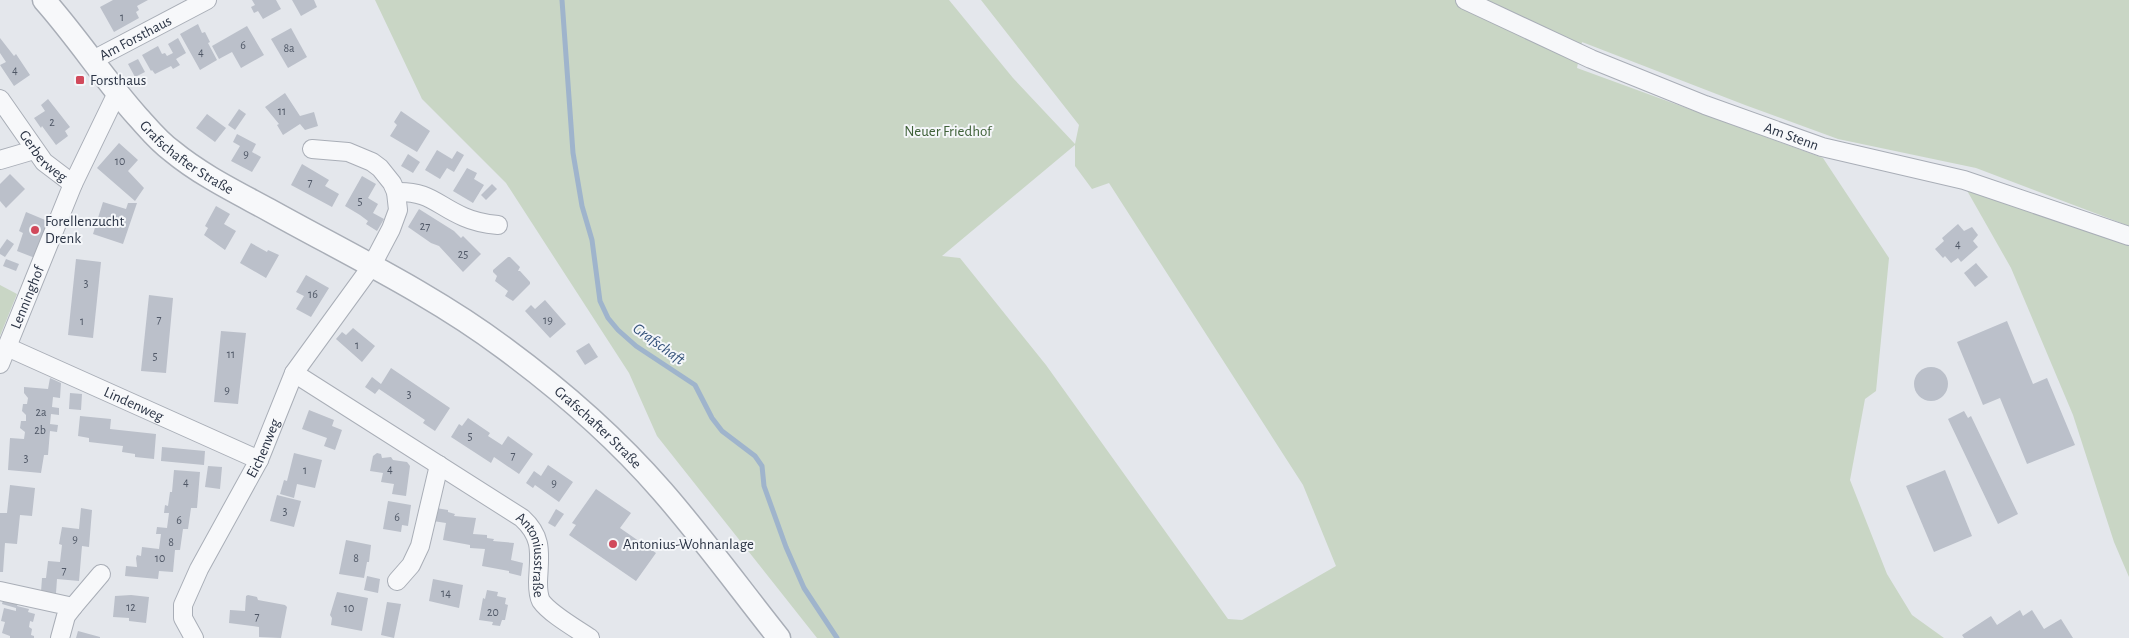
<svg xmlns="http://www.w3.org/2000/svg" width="2129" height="638" font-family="'Alegreya Sans',sans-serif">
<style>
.green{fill:#c9d6c5;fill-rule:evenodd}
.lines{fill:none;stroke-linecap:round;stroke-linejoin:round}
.stream{stroke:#9fb4cc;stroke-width:5}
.building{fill:#bbc0ca}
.minor-casing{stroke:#a9aeb7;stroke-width:20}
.tertiary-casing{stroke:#a9aeb7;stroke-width:25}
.minor{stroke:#f7f8fa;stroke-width:18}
.tertiary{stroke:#f7f8fa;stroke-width:22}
.poi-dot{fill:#d1495b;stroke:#f4f6f9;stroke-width:2}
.labels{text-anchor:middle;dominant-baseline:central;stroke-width:4;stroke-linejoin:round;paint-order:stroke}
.number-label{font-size:12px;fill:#4f5766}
.street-label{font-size:15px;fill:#2b3445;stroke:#f4f6f9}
.poi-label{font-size:15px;fill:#2b3445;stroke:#f4f6f9;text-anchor:start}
.park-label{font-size:15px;fill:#3f6138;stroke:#f4f6f9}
.water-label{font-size:16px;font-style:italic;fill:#34527a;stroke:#f4f6f9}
</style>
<rect width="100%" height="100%" fill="#e4e7ec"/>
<g class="green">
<path d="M375 0H949L1013 78 1075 144 1079 125 981 0H2129V226L1976 168 1838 139 1745 105 1582 42 1577 68 1823 158 1889 258 1876 391 1865 399 1850 480 1887 574 1912 615 1944 638H817L657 436 629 373 506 183 422 99ZM1075 145V166L1092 189 1109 183 1303 485 1336 566 1242 620 1228 619 1046 365 960 258 942 256Z"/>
<polygon points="1965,187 2129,241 2129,577 2114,542 2073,415 2011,268"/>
<polygon points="0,285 17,294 0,336"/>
</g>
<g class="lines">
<polyline class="stream" points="562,0 573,153 582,206 592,240 600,301 608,318 618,330 636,346 695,385 712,418 722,431 755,456 762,466 764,486 786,547 804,588 837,638"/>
</g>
<g class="building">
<polygon points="113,0 148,0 137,6 139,10 136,12 139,18 114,32 100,7"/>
<polygon points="252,0 276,0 281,9 263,19 258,11 254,13 251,7 255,5"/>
<polygon points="292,0 314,0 317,7 301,16"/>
<polygon points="198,24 202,33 205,32 210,42 208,43 217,60 200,70 180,34"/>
<polygon points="247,26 264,55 241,68 232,52 219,59 212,46"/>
<polygon points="291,28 307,57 288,68 271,39"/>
<polygon points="0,38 14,56 16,54 30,75 14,86 0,65 6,62 0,53"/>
<polygon points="178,38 186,53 176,59 180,65 173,69 171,66 155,74 152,70 151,71 142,55 158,46 162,54 165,53 167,56 173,53 168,44"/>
<polygon points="138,59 145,72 135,77 128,64"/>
<polygon points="285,93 300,116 314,112 318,126 305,130 300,124 283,135 277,125 279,124 265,107"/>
<polygon points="48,99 70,127 65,131 68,136 56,145 42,126 41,128 34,118 45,111 41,105"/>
<polygon points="239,109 246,114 235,130 228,125"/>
<polygon points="401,111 430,131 417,152 390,136 397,125 394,122"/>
<polygon points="207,114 226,128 215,142 196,128"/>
<polygon points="237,134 256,144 252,152 261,157 252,172 231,161 240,146 233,142"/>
<polygon points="119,143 138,160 128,171 144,188 135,201 97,168"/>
<polygon points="437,150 452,159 457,151 464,155 454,172 447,168 440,179 425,170"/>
<polygon points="408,154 420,162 413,173 401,166"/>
<polygon points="302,164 329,180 325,186 339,194 332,207 291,185"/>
<polygon points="467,168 477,173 474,179 484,185 473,203 453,191"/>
<polygon points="10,174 25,189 6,208 0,201 0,184"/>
<polygon points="362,176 376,184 368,198 378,204 373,213 384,219 377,231 366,224 368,221 360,215 345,206"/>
<polygon points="492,184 497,189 486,200 481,195"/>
<polygon points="103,202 126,209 128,203 137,203 123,244 93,234"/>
<polygon points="216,206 230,214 224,224 236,231 225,250 204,235 208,228 205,226"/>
<polygon points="419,209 454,231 461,238 463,236 481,254 463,272 439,246 431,243 408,227"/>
<polygon points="26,212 50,222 35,258 17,251 23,233 19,231"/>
<polygon points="1958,224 1964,231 1972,227 1978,235 1973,241 1978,247 1961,262 1958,258 1951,263 1945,256 1943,258 1935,249 1944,241 1942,238"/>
<polygon points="7,239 14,244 5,257 0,254 0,249"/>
<polygon points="251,243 267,252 268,250 279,255 266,278 240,263"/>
<polygon points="508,257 510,257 520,267 518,271 520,271 530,282 530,284 513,301 505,296 508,291 495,281 497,276 493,272 493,270"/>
<polygon points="6,259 19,264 16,271 3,266"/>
<polygon points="76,259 101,262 93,338 68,335"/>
<polygon points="1976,263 1988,277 1975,287 1964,273"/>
<polygon points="306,275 329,288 311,317 296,309 304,296 296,292"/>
<polygon points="149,295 173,298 166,373 141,371"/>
<polygon points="545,300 566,324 550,338 525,311 531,305 535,309"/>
<polygon points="2007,321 2033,384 2047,378 2075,445 2027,464 2000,398 1983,405 1957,342"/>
<polygon points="353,328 375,346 362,362 336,339 342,332 346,335"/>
<polygon points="221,331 246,333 238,404 214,402"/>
<polygon points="589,343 598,357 585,365 576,351"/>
<circle cx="1931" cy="384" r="17"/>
<polygon points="391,368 450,408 435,431 423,423 425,420 379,389 375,394 365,387 372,377 381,384"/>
<polygon points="50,378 61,383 60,398 53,397 52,407 59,408 59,415 51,414 50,424 58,425 57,432 50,431 48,455 44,455 41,473 8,470 10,438 24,439 25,432 20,428 21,421 26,421 26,415 22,411 23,404 27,404 28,398 24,393 24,387 48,389"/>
<polygon points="70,393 82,394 81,410 69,409"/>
<polygon points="309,410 334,420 332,426 342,430 335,450 324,446 327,438 302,429"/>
<polygon points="1964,411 1968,418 1971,416 2018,514 1998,524 1948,419"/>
<polygon points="80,416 111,419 110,429 156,434 154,459 135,457 135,454 122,452 123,446 89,442 89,438 78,436"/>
<polygon points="468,418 490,433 488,436 502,445 508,436 533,454 519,474 494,457 491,463 451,437 459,424 462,426"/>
<polygon points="162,447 205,451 204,465 161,461"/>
<polygon points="294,453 322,460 315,488 297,484 294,498 280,494 284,480 287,481"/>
<polygon points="377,453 381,454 382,458 391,457 393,460 407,462 410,466 406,496 392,494 394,484 381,482 383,473 370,471 373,456"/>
<polygon points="548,465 573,482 559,502 535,485 533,488 526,483 534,471 541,476"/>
<polygon points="208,466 222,467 220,489 205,487"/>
<polygon points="174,470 200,472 197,508 191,508 188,529 183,529 180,550 175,550 173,572 159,571 158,579 125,576 126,566 137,567 136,558 137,555 141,556 142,547 159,549 161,534 156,534 157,527 167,528 169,513 164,513 165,505 168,506 170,492 172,492"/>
<polygon points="1945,470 1972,536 1934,552 1906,486"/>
<polygon points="10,485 35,488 32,516 20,515 17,544 5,543 3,572 0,572 0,513 7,513"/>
<polygon points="596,489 631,513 620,528 656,553 636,581 569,535 576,525 572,523"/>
<polygon points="277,495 301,501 294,527 270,521"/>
<polygon points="388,501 411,505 408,526 402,525 401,532 383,529"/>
<polygon points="81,508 92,510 89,547 82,546 79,581 57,579 56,593 41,592 42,578 46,578 48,561 60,562 62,545 59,544 62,527 79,529"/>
<polygon points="436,508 448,510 448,512 455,514 454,516 476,518 473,534 487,535 487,538 494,539 493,541 514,543 511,560 523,563 521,576 509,573 509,571 482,566 485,549 470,548 470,545 443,540 446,523 433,521"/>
<polygon points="556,509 564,514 555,527 548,523"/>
<polygon points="346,540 371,545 369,562 367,562 364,578 339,574"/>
<polygon points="367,576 380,579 378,593 364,590"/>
<polygon points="433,579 463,585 459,608 429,601"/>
<polygon points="487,590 498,592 497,596 506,598 505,604 508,605 505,620 502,620 500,626 492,625 493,622 479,620 483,598 485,599"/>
<polygon points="337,592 368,598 362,631 331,625 332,618 330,615"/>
<polygon points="131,595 149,597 146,623 129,621 129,618 113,617 115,596"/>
<polygon points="248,595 257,597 258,600 285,605 287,607 281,638 259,637 259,627 229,623 230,610 245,611 246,596"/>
<polygon points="4,597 19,601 17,606 29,609 28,612 35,614 33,622 30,621 29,627 32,629 31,635 34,636 34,638 10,638 10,636 2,633 5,622 1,621 4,608 16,611 16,608 2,604"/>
<polygon points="387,602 401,604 394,638 381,635"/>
<polygon points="2020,610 2023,616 2032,610 2044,629 2061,619 2073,638 1964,638 1962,635 1991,616 1997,625"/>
<polygon points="78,631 100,637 100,638 76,638"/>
</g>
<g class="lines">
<g class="minor-casing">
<g id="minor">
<path id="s1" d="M1465 0 1591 59 1705 105 1822 147 1964 180 2129 236"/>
<path id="s2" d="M91 61 207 0"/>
<path id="s3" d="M0 99 44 162 73 184"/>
<polyline points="0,160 34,150"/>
<path d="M396 192C430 191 436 205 464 217 475 222 487 224 498 225"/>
<path id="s4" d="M7 347 259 460"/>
<path id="s5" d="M0 364 73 184 117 93"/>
<path id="s6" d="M294 373 522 518C544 538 539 555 538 582 538 588 538 595 541 601 550 614 577 629 590 638"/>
<polyline points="397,581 411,565 420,546 439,465"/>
<polyline points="0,591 73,607 66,616 60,638"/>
<polyline points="73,607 101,574"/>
<path id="s7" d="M194 638 183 618V605L199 569 259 460 294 373 371 267 391 229 398 210 396 192 392 183 380 168 372 162 348 152 312 149"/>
</g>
</g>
<g class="tertiary-casing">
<g id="tertiary">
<path id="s8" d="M44 0C77 37 104 79 137 116 148 128 158 141 172 151 201 175 236 192 269 210 348 254 432 294 504 348 561 390 615 437 662 491 703 538 740 589 779 638"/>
</g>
</g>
<use href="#minor" class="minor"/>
<use href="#tertiary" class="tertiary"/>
</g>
<g class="poi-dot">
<rect x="75" y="75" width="10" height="10" rx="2.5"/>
<circle cx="35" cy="230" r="5"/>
<circle cx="613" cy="544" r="5"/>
</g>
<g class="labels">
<g class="number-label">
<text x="122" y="17">1</text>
<text x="243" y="45">6</text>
<text x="289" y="48">8a</text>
<text x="201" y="52">4</text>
<text x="15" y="70">4</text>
<text x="282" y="111">11</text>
<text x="52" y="122">2</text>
<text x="246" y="154">9</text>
<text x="120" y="161">10</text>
<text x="310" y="182">7</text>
<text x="360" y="201">5</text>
<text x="425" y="226">27</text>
<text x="1958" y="244">4</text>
<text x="463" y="254">25</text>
<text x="86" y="283">3</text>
<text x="313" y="294">16</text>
<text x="159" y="319">7</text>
<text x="548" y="320">19</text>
<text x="82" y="321">1</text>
<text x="357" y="345">1</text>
<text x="231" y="354">11</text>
<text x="155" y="356">5</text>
<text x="227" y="390">9</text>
<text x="409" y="394">3</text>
<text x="41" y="412">2a</text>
<text x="40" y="430">2b</text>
<text x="470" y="436">5</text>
<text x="513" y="455">7</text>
<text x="26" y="458">3</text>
<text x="390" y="469">4</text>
<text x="305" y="470">1</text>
<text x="186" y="482">4</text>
<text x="554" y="483">9</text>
<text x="285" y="511">3</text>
<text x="397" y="517">6</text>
<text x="179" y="520">6</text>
<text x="75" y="539">9</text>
<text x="171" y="542">8</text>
<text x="160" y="558">10</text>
<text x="356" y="558">8</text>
<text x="64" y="570">7</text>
<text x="446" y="593">14</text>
<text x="131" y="607">12</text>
<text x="349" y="608">10</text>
<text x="493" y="612">20</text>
<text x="257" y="616">7</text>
</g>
<g class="street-label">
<text stroke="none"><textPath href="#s2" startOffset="50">Am Forsthaus</textPath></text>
<text stroke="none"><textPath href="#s1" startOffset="354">Am Stenn</textPath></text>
<text stroke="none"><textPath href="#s3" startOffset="72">Gerberweg</textPath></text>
<text stroke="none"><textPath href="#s8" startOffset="214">Grafschafter Straße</textPath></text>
<text stroke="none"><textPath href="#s5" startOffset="72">Lenninghof</textPath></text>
<text stroke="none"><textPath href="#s4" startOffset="139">Lindenweg</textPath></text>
<text stroke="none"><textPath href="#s8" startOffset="708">Grafschafter Straße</textPath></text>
<text stroke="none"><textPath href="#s7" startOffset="212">Eichenweg</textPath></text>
<text stroke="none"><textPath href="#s6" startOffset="310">Antoniusstraße</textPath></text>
</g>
<g class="poi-label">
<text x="90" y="80">Forsthaus</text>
<text x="45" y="221">Forellenzucht<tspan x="45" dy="17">Drenk</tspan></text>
<text x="623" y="544">Antonius-Wohnanlage</text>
</g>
<g class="park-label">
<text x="948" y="131">Neuer Friedhof</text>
</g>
<g class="water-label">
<text transform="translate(659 344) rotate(36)">Grafschaft</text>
</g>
</g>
</svg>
